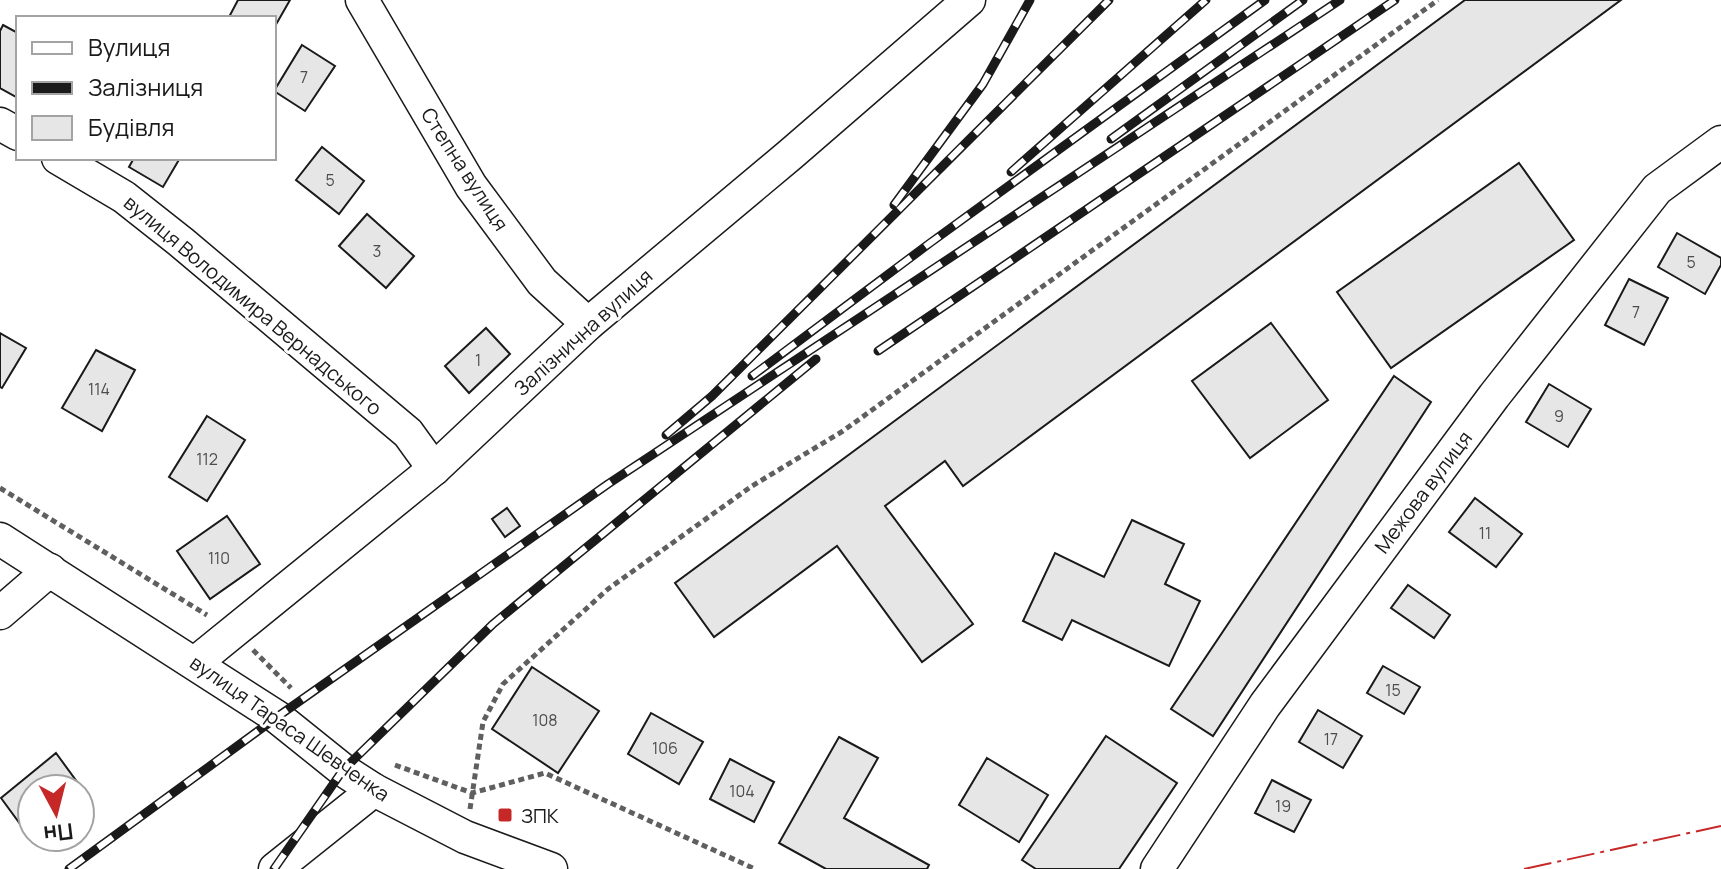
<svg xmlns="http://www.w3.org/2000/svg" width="1721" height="869" font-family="Manrope,sans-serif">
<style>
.building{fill:#e6e6e6;stroke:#1a1a1a;stroke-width:2}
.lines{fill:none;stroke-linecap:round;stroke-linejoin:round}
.minor-casing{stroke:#1a1a1a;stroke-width:35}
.path{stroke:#5f5f5f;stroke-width:5;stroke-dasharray:6 4;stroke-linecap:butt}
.minor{stroke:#fff;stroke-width:32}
.rail-casing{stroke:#1a1a1a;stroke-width:9}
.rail{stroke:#fff;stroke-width:6;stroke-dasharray:18;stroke-linecap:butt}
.power{stroke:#c62828;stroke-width:2;stroke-dasharray:28 6 4 6;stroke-linecap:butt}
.poi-dot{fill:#c62828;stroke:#fff;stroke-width:3}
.labels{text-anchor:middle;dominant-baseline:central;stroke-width:6;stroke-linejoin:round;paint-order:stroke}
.number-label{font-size:16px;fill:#4d4d4d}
.street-label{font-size:20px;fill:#1a1a1a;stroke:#fff}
.poi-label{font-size:20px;fill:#1a1a1a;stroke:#fff;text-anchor:start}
</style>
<rect width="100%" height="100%" fill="#fff"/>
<g class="building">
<polygon points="238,0 290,0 274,28 274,18 229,17"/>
<polygon points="1465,0 1621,0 963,486 945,461 885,506 973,624 922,662 837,546 714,637 675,583"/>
<polygon points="3,25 18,33 18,98 0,88 0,31"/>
<polygon points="302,45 335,66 305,111 274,91"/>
<polygon points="322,147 364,181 339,214 296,180"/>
<polygon points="134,158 180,158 163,187 129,167"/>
<polygon points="1519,163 1574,240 1391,368 1337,292"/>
<polygon points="367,214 414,256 386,288 339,246"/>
<polygon points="1677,233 1721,258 1721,265 1705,294 1658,267"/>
<polygon points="1629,279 1668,298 1644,345 1605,325"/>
<polygon points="1271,323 1328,400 1250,458 1192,381"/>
<polygon points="486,328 510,354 469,393 445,366"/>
<polygon points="0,333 26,348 2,388 0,387"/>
<polygon points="96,350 135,370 102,431 62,408"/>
<polygon points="1394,376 1431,402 1213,736 1171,709"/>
<polygon points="1549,384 1591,409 1568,447 1526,422"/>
<polygon points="207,416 245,440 207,501 169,477"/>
<polygon points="1475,498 1522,534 1496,567 1449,532"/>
<polygon points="507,508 520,526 505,537 492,519"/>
<polygon points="227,516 260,564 210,599 177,551"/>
<polygon points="1132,520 1184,544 1165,584 1200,601 1169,666 1072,620 1062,640 1023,621 1055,553 1104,577"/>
<polygon points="1408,585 1450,615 1434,638 1391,608"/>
<polygon points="1383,666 1420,687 1404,714 1367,693"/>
<polygon points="532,667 599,711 558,773 492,729"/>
<polygon points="1318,710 1362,736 1343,768 1299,742"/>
<polygon points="651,713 703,742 679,784 628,754"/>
<polygon points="1106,736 1177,783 1119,869 1036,869 1022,860"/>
<polygon points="839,737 878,758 844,818 929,865 927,869 826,869 779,843"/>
<polygon points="56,753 83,790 80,792 80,789 32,789 32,827 26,832 1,798"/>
<polygon points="987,758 1048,795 1019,842 959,805"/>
<polygon points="730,759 774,782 754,822 710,799"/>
<polygon points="1272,780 1311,800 1294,832 1255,813"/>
</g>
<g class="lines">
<g class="minor-casing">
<g id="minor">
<polyline points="362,0 471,186 542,282 588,324"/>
<polyline points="0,124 18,134"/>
<polyline points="58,158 124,197 181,242 408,433 434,469"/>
<polyline points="0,539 277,717 343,770 374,790 465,837 551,869"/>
<polyline points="0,613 50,570"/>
<polyline points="195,663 434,469 588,324 791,154 969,0"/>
<polyline points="275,869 374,790"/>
<polyline points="1157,869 1265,705 1494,396 1657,189 1721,142"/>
</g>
</g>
<g class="path">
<polyline points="0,488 207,615"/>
<polyline points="253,650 291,688"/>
<polyline points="395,765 472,793 545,773 755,869"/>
<polyline points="470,809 483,722 503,684 608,589 752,486 843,431 1438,0"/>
</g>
<use href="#minor" class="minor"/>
<g class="rail-casing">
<g id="rail">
<polyline points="1111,139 1303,0"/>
<polyline points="1011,172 1206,0"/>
<polyline points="894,205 983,84 1030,0"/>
<polyline points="878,351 1395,0"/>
<polyline points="752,376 930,243 1265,0"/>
<polyline points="666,435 712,396 1109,0"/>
<polyline points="69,869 277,717 608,484 1340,0"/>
<polyline points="274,869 343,770 493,624 816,359"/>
</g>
</g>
<use href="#rail" class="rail"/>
<polyline class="power" points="1524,869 1721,826"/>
</g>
<rect class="poi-dot" x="497" y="807" width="16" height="16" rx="4"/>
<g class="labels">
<g class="number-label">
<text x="304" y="77">7</text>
<text x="330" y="180">5</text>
<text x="377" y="251">3</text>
<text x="1691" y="262">5</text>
<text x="1636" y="312">7</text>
<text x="478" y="360">1</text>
<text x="99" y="389">114</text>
<text x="1559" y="416">9</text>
<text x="207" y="459">112</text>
<text x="1485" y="533">11</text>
<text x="219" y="558">110</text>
<text x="1393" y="690">15</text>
<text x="545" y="720">108</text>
<text x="1331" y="739">17</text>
<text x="665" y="748">106</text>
<text x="742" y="791">104</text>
<text x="1283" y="806">19</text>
</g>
<g class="street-label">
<text transform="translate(465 169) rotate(57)">Степна вулиця</text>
<text transform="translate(253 305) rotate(40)">вулиця Володимира Вернадського</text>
<text transform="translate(583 332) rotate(-42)">Залізнична вулиця</text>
<text transform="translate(1423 492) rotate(-53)">Межова вулиця</text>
<text transform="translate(290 728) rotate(35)">вулиця Тараса Шевченка</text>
</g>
<g class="poi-label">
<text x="521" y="815">ЗПК</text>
</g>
</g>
<rect x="16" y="16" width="260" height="144" fill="#ffffff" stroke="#a3a3a3" stroke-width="2"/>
<rect x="32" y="42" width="40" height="12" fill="#ffffff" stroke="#a3a3a3" stroke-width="2"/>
<text x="88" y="56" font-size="24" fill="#1a1a1a">Вулиця</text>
<rect x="32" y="82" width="40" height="12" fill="#1a1a1a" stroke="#a3a3a3" stroke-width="2"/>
<text x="88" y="96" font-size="24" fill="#1a1a1a">Залізниця</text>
<rect x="32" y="116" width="40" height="24" fill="#e6e6e6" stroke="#a3a3a3" stroke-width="2"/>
<text x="88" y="136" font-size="24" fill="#1a1a1a">Будівля</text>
<g transform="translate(56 813) rotate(173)"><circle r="38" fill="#ffffff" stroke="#a3a3a3" stroke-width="2"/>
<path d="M0-6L14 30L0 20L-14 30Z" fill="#c62828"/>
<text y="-12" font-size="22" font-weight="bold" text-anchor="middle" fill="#1a1a1a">Пн</text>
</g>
</svg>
